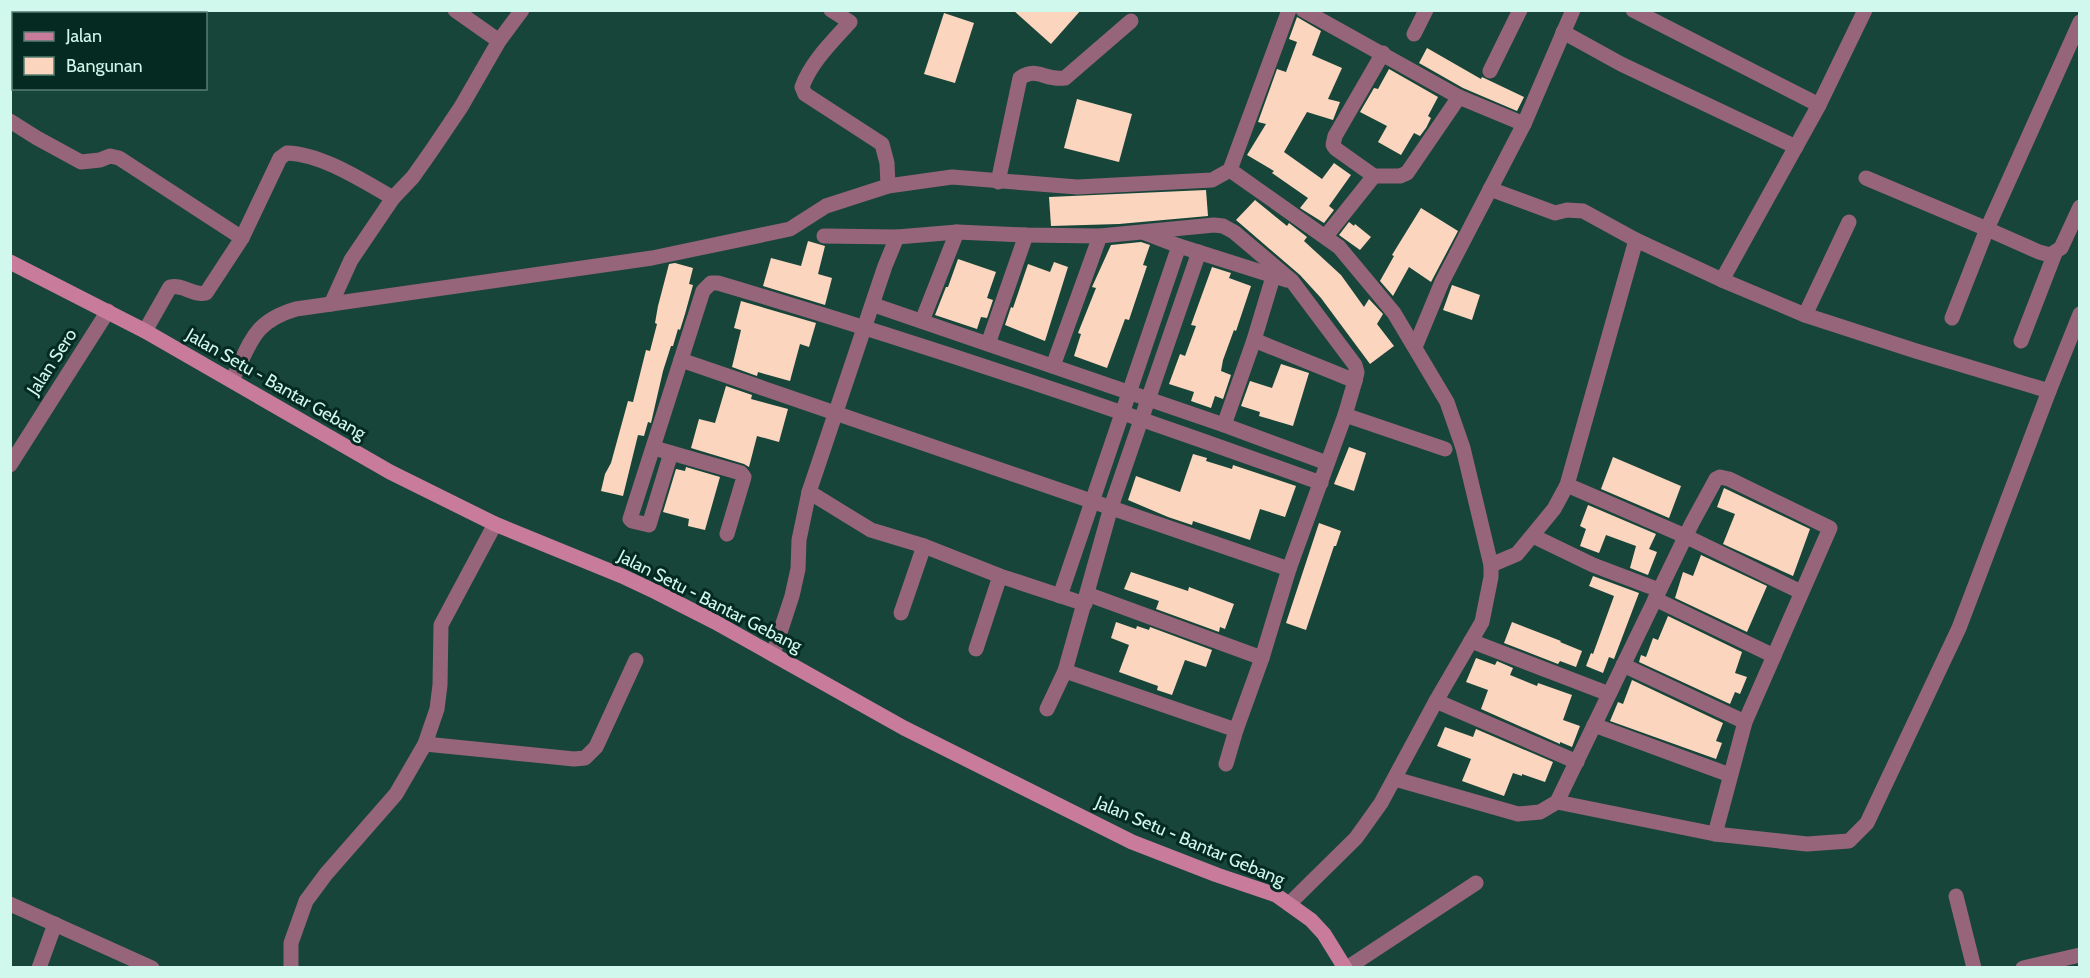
<svg xmlns="http://www.w3.org/2000/svg" width="2090" height="978" font-family="Cabin,sans-serif">
<style>
.building{fill:#fbd5be}
.lines{fill:none;stroke-linecap:round;stroke-linejoin:round}
.street{stroke:#976579;stroke-width:15}
.secondary{stroke:#c87b9b;stroke-width:15}
.labels{text-anchor:middle;dominant-baseline:central;stroke-width:6;stroke-linejoin:round;paint-order:stroke}
.street-label{font-size:18px;fill:#d1f8ec;stroke:#052a21}
</style>
<rect width="100%" height="100%" fill="#18453a"/>
<g class="building">
<polygon points="1013,10 1081,10 1051,44"/>
<polygon points="944,13 974,23 955,83 924,74"/>
<polygon points="1297,17 1321,31 1312,55 1342,68 1328,99 1340,102 1333,120 1307,112 1284,152 1322,179 1334,163 1351,175 1329,206 1334,210 1324,223 1300,208 1308,198 1272,173 1274,171 1247,155 1266,124 1258,122 1277,69 1286,72 1297,42 1289,39"/>
<polygon points="1427,48 1481,79 1482,77 1524,97 1517,111 1463,88 1419,63"/>
<polygon points="1389,69 1438,97 1428,116 1431,118 1426,128 1420,136 1414,133 1401,155 1378,142 1387,126 1360,112 1374,88 1378,89"/>
<polygon points="1077,99 1132,114 1119,162 1064,148"/>
<polygon points="1206,190 1208,216 1119,224 1051,226 1049,197"/>
<polygon points="1255,200 1287,226 1289,223 1307,237 1304,241 1341,275 1364,307 1369,299 1383,314 1377,324 1394,346 1370,364 1321,298 1300,275 1236,220"/>
<polygon points="1421,208 1458,231 1431,282 1409,267 1393,296 1380,281 1394,256 1392,255"/>
<polygon points="1349,222 1354,226 1355,224 1371,237 1360,250 1339,235"/>
<polygon points="808,241 825,246 818,274 832,278 825,305 763,286 771,258 801,266"/>
<polygon points="1141,242 1150,245 1143,265 1147,266 1129,320 1125,319 1107,368 1074,356 1081,334 1078,333 1096,288 1092,287 1111,245"/>
<polygon points="958,259 996,272 987,298 993,300 987,318 981,317 977,329 935,315 946,287 948,287"/>
<polygon points="1054,262 1068,267 1045,341 1005,325 1011,307 1013,308 1028,264 1050,272"/>
<polygon points="675,263 693,268 689,284 693,285 685,314 680,330 678,329 673,346 671,346 663,371 651,423 648,422 644,436 638,435 623,496 601,491 605,474 611,463 628,401 633,402 646,350 650,351 657,324 655,323 658,306 669,264"/>
<polygon points="1212,267 1231,273 1229,278 1251,286 1236,331 1234,330 1223,360 1221,371 1231,375 1223,399 1215,396 1211,408 1191,401 1194,392 1169,384 1180,354 1185,356 1196,326 1191,325"/>
<polygon points="1452,285 1480,295 1472,320 1443,310"/>
<polygon points="741,301 816,323 809,347 800,344 790,381 758,372 757,376 732,367 741,330 734,328"/>
<polygon points="1281,364 1309,373 1293,426 1259,416 1260,412 1241,406 1250,381 1272,388"/>
<polygon points="726,386 752,395 751,399 788,409 779,442 757,436 749,467 744,464 691,448 699,419 715,423"/>
<polygon points="1349,447 1366,453 1354,491 1334,484"/>
<polygon points="1193,454 1207,458 1206,461 1232,469 1233,465 1296,486 1285,517 1260,509 1250,540 1193,521 1192,525 1168,517 1128,500 1136,476 1180,492"/>
<polygon points="1613,457 1681,486 1669,518 1601,489"/>
<polygon points="686,467 720,477 705,530 688,526 689,519 663,512 676,469 685,471"/>
<polygon points="1724,488 1810,529 1793,576 1723,544 1735,514 1717,507"/>
<polygon points="1588,505 1656,534 1649,549 1657,552 1648,575 1630,568 1636,546 1606,535 1599,553 1580,546 1586,529 1580,526"/>
<polygon points="1319,523 1341,531 1336,546 1334,546 1306,630 1286,623"/>
<polygon points="1701,555 1767,586 1747,632 1675,598 1683,572 1693,576"/>
<polygon points="1131,572 1188,591 1189,587 1234,604 1225,629 1220,627 1219,632 1156,609 1159,601 1124,589"/>
<polygon points="1593,576 1639,593 1614,659 1609,657 1603,673 1586,666 1591,653 1593,654 1614,596 1589,586"/>
<polygon points="1668,616 1742,652 1735,673 1747,677 1740,694 1735,692 1730,704 1639,662 1641,655 1646,657 1653,638 1658,640"/>
<polygon points="1116,622 1136,629 1137,626 1149,630 1150,627 1212,650 1206,667 1185,660 1172,695 1157,690 1158,686 1119,672 1129,645 1111,638"/>
<polygon points="1512,622 1561,641 1560,642 1582,651 1576,667 1560,661 1558,664 1504,643"/>
<polygon points="1476,658 1495,665 1497,661 1513,668 1510,675 1537,686 1538,683 1572,695 1563,720 1580,726 1572,747 1560,742 1560,744 1481,709 1488,690 1466,682"/>
<polygon points="1632,680 1723,723 1716,741 1722,743 1716,759 1610,721 1618,702 1623,704"/>
<polygon points="1445,727 1473,737 1476,729 1553,762 1545,782 1522,774 1522,776 1513,773 1504,796 1462,781 1471,759 1437,746"/>
</g>
<g class="lines">
<g class="street">
<polyline points="455,10 499,41"/>
<path d="M831 10 850 22C832 42 811 62 802 87L805 94 882 144 887 163 888 186"/>
<polyline points="1303,10 1459,97 1524,124"/>
<polyline points="1633,10 1819,105"/>
<polyline points="1563,32 1621,64 1796,147"/>
<polyline points="1414,34 1426,10"/>
<polyline points="1383,53 1335,136 1333,145 1336,149 1374,176 1400,176 1407,173 1459,97"/>
<polyline points="1490,71 1520,10"/>
<polyline points="10,121 37,138 81,162 100,160 110,156 119,158 242,238"/>
<polyline points="1230,170 1339,247 1394,313 1447,402 1463,448 1491,565 1491,577 1482,622 1436,701 1381,803 1356,838 1289,904"/>
<polyline points="1866,178 1987,229 2080,22"/>
<path d="M998 182 1020 78C1038 66 1044 81 1065 78L1131 21"/>
<polyline points="1490,189 1555,213 1567,210 1583,211 1636,240 1722,280 1805,315 1916,351 2049,391 2080,314"/>
<polyline points="1145,233 1179,246 1287,280"/>
<polyline points="824,236 897,237 957,232 1026,235 1100,236 1214,225 1223,226 1234,232 1292,281 1355,365 1357,372 1355,381 1345,415 1289,569 1262,658 1236,730 1065,671 1111,507 1199,252"/>
<polyline points="1326,236 1374,176"/>
<polyline points="1722,280 1819,105 1865,10"/>
<polyline points="331,304 351,260 393,198 413,177 432,150 461,107 499,41 522,10"/>
<polyline points="874,305 1224,425 1327,463"/>
<polyline points="1805,315 1849,222"/>
<polyline points="1952,318 1987,229 2039,252 2050,255 2061,248 2080,207"/>
<polyline points="922,321 957,232"/>
<path d="M145 331 170 287C183 284 193 296 206 293L242 238 280 158 287 153C322 154 363 181 393 198"/>
<polyline points="1254,340 1355,381"/>
<polyline points="2021,341 2055,253"/>
<polyline points="988,344 1026,235"/>
<polyline points="1415,347 1442,282 1524,124 1573,10"/>
<polyline points="681,360 1289,569"/>
<polyline points="1053,366 1100,236"/>
<path d="M232 380C251 343 252 322 296 309L652 258 790 229 826 206 888 186 952 177 1077 187 1212 180 1230 170 1289 10"/>
<polyline points="1345,415 1445,449"/>
<polyline points="1224,425 1254,340 1273,277"/>
<polyline points="661,450 741,473 744,477 727,534"/>
<path d="M671 453 649 525 632 521 630 519 703 291 711 283H718C921 343 1122 411 1321 483"/>
<polyline points="10,465 108,311"/>
<polyline points="1567,485 1685,536 1801,592"/>
<polyline points="809,492 871,530 924,546 1000,576 1085,604"/>
<polyline points="1533,536 1593,565 1659,590"/>
<polyline points="1491,565 1517,554 1554,509 1567,485 1636,240"/>
<polyline points="1087,594 1262,658"/>
<polyline points="1060,596 1179,246"/>
<polyline points="1655,599 1774,656"/>
<polyline points="901,613 924,546"/>
<polyline points="1471,641 1609,694"/>
<polyline points="976,649 1000,576"/>
<polyline points="773,654 792,596 798,569 799,540 809,492 885,266 897,237"/>
<polyline points="1623,665 1745,722"/>
<polyline points="1436,701 1577,762"/>
<polyline points="1047,709 1065,671"/>
<polyline points="1594,725 1730,775"/>
<polyline points="425,744 574,759 585,758 596,747 636,660"/>
<polyline points="1226,764 1236,730"/>
<polyline points="1395,779 1518,814 1540,812 1557,802 1692,523 1716,479 1720,477 1729,479 1830,528 1745,722 1715,834"/>
<polyline points="1557,802 1715,834 1807,844 1849,841 1867,823 1959,628 2049,391"/>
<polyline points="1956,896 1974,968"/>
<polyline points="10,904 152,968"/>
<polyline points="39,968 55,924"/>
<polyline points="291,968 291,943 306,901 326,874 396,794 425,744 437,709 440,685 441,625 495,524"/>
<polyline points="1347,968 1476,883"/>
<polyline points="2023,968 2080,955"/>
</g>
<polyline class="secondary" points="10,262 145,331 390,472 495,524 622,576 656,592 715,622 904,728 1132,842 1217,875 1276,895 1311,920 1324,934 1345,968"/>
</g>
<g class="labels">
<g class="street-label">
<text transform="translate(52 362) rotate(-57)">Jalan Sero</text>
<text transform="translate(276 384) rotate(30)">Jalan Setu - Bantar Gebang</text>
<text transform="translate(710 601) rotate(27)">Jalan Setu - Bantar Gebang</text>
<text transform="translate(1190 841) rotate(23)">Jalan Setu - Bantar Gebang</text>
</g>
</g>
<rect width="2090" height="978" fill="none" stroke="#d1f8ec" stroke-width="24"/>
<rect x="12" y="12" width="195" height="78" fill="#052a21" stroke="#577c72" stroke-width="1.5"/>
<rect x="24" y="32" width="30" height="9" fill="#c87b9b" stroke="#577c72" stroke-width="1.5"/>
<text x="66" y="42" font-size="18" fill="#d1f8ec">Jalan</text>
<rect x="24" y="57" width="30" height="18" fill="#fbd5be" stroke="#577c72" stroke-width="1.5"/>
<text x="66" y="72" font-size="18" fill="#d1f8ec">Bangunan</text>
</svg>
